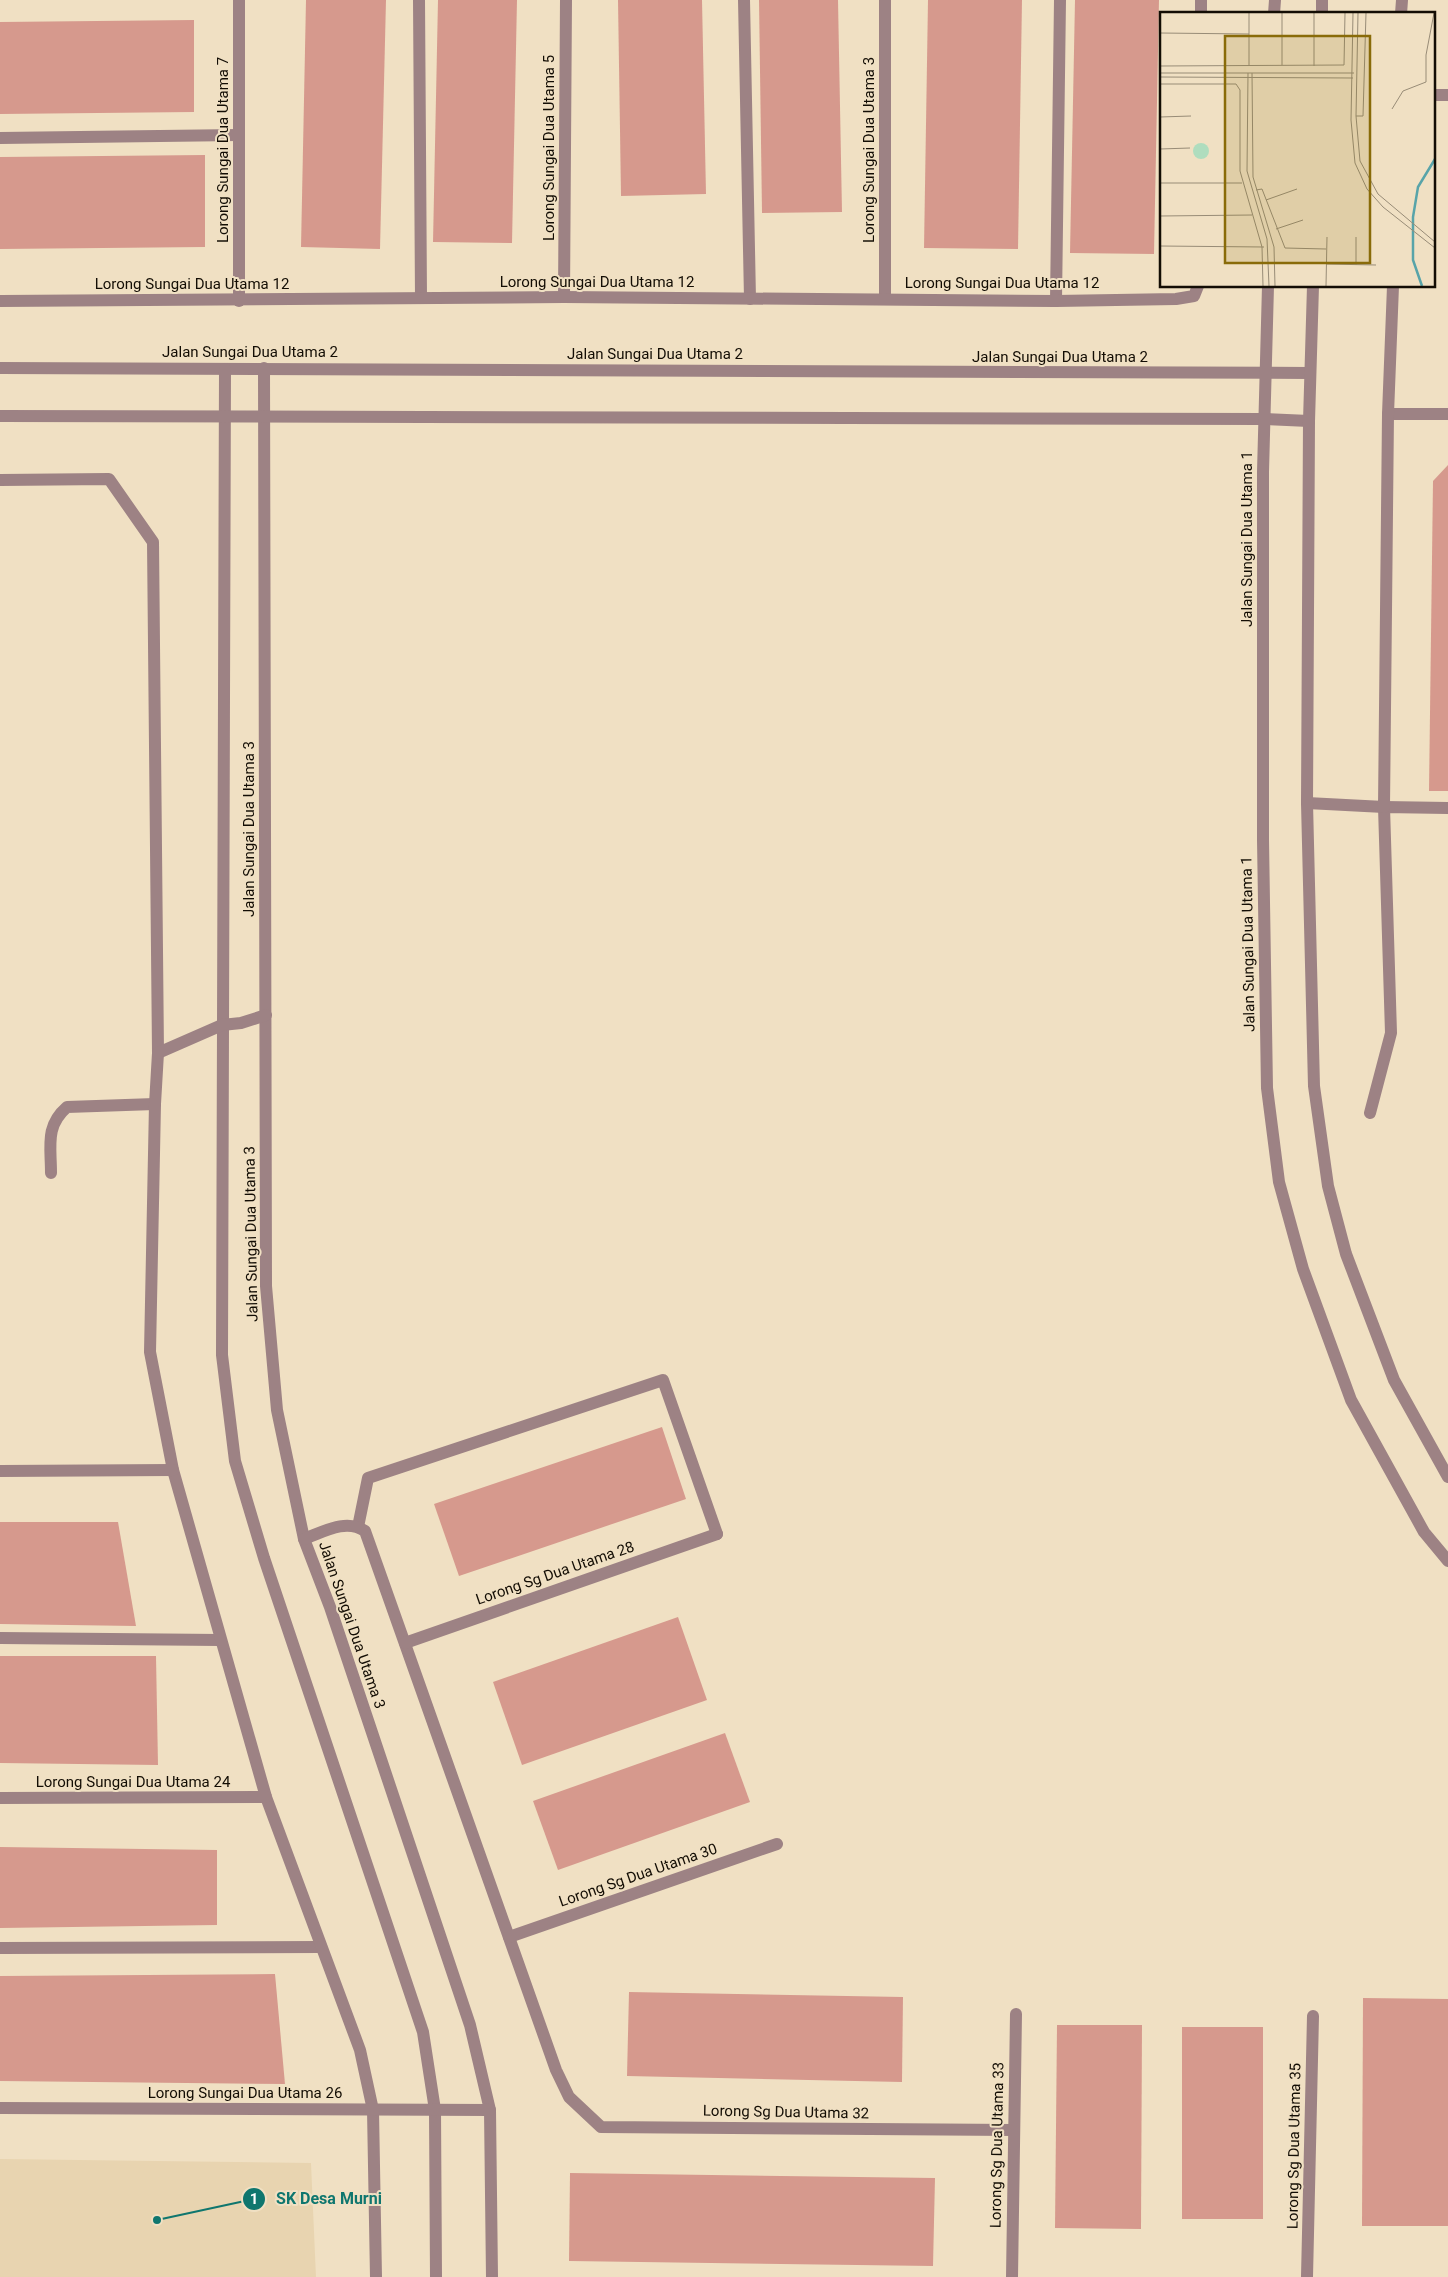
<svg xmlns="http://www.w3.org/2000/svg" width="1448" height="2277" font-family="Roboto,sans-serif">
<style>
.built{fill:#e8d4b0}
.building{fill:#d6998d}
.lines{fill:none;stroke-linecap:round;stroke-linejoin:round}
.service{stroke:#9d8284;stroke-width:12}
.minor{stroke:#9d8284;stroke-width:12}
.tertiary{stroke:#9d8284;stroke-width:12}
.labels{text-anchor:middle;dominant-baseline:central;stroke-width:4;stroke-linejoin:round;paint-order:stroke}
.street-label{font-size:15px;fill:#130d04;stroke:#f0e0c3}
.inset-river{fill:none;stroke:#58a4a9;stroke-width:2.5}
.inset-road{fill:none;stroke:#988c77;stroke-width:1}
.view{fill:#896b09;fill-opacity:0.15;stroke:#896b09;stroke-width:2.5}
.inset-edge{fill:none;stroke:#130d04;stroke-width:2.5}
.leader{fill:none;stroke:#0f766e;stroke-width:2}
.callout-dot{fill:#0f766e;stroke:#f0e0c3;stroke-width:2}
.mark-label{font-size:15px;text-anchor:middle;font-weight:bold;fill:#fff}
.callout-label{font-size:16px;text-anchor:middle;font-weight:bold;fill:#0f766e;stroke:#f0e0c3;stroke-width:4;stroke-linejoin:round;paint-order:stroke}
</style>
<rect width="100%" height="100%" fill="#f0e0c3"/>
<polygon class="built" points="0,2159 311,2163 316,2277 0,2277"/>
<g class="building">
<polygon points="306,0 386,0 380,249 301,247"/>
<polygon points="438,0 517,0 512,243 433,242"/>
<polygon points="618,0 702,0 706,194 621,196"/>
<polygon points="759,0 838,0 842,212 762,213"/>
<polygon points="928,0 1022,0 1018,249 924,248"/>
<polygon points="1075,0 1159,0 1154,254 1070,253"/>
<polygon points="194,20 194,112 0,114 0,22"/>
<polygon points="205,155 205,247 0,249 0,157"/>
<polygon points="1448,465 1448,791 1429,791 1433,481"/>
<polygon points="662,1427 686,1499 459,1576 434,1504"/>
<polygon points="0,1522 118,1522 136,1626 0,1624"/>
<polygon points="678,1617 707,1700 522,1765 493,1682"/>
<polygon points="0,1656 156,1656 158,1765 0,1763"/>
<polygon points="725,1733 750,1802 558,1870 533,1801"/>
<polygon points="0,1847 217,1850 217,1925 0,1928"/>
<polygon points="275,1974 285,2084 0,2081 0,1976"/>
<polygon points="629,1992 903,1997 902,2082 627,2076"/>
<polygon points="1363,1998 1448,1999 1448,2226 1362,2226"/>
<polygon points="1057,2025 1142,2025 1141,2229 1055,2228"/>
<rect x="1182" y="2027" width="81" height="192"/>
<polygon points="570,2173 935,2178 933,2266 569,2261"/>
</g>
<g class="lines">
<g class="service">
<polyline points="419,0 421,297"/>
<polyline points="744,0 750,299"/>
<polyline points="1434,95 1448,95"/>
<polyline points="0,138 239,135"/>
<polyline points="1056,301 1060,0"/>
<polyline points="1388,414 1448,414"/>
<polyline points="1370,1113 1391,1033 1384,807 1448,808"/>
<path d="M51 1173C51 1146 45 1126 67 1107L155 1104"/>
<polyline points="358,1527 368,1478 663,1380 717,1534"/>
<polyline points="0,1638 220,1640"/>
<polyline points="0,1948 320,1947"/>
</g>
<g class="minor">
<polyline points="239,0 239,301"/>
<polyline points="1201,14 1201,0"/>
<polyline points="1401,14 1402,0"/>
<polyline points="564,297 566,0"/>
<polyline points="885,299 885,0"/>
<polyline points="0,301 564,297 1056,301 1176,299 1194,296 1198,286"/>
<polyline points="0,368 1310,373"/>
<polyline points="264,368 266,1286 277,1410 304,1539 330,1607 470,2025 490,2110 492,2277"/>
<polyline points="225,369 222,1355 235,1461 264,1558 423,2032 435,2110 436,2277"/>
<polyline points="0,416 1264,419 1309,421"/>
<polyline points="0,480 109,479 153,542 158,1053 155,1104 150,1352 173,1470 266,1797 360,2050 373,2110 376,2277"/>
<polyline points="1307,803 1384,807 1388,414 1393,286"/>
<polyline points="158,1053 222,1025 241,1023 266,1015"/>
<polyline points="0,1471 173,1470"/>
<path d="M304 1539C323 1532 346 1518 365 1531L556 2070 569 2097 601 2127 1014 2130"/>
<polyline points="405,1643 717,1534"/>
<polyline points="0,1798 266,1797"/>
<polyline points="509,1937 777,1844"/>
<polyline points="0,2108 490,2110"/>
<polyline points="1012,2277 1016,2014"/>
<polyline points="1307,2277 1313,2016"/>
</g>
<g class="tertiary">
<polyline points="1274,14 1275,0"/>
<polyline points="1322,14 1322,0"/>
<polyline points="1268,286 1263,472 1263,840 1267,1088 1279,1182 1303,1269 1351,1400 1424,1532 1448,1561"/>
<polyline points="1313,286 1309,421 1307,803 1314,1086 1328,1186 1346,1254 1394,1380 1448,1477"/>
</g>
</g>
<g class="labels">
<g class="street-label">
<text transform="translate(549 148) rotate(-90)">Lorong Sungai Dua Utama 5</text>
<text transform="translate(223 150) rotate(-90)">Lorong Sungai Dua Utama 7</text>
<text transform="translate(869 150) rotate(-90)">Lorong Sungai Dua Utama 3</text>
<text x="597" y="282">Lorong Sungai Dua Utama 12</text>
<text x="1002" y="283">Lorong Sungai Dua Utama 12</text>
<text x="192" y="284">Lorong Sungai Dua Utama 12</text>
<text x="250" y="352">Jalan Sungai Dua Utama 2</text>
<text x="655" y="354">Jalan Sungai Dua Utama 2</text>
<text x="1060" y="357">Jalan Sungai Dua Utama 2</text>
<text transform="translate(1247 539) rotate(-90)">Jalan Sungai Dua Utama 1</text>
<text transform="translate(249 829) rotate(-90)">Jalan Sungai Dua Utama 3</text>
<text transform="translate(1248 944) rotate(-91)">Jalan Sungai Dua Utama 1</text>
<text transform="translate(251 1234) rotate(-91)">Jalan Sungai Dua Utama 3</text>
<text transform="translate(555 1573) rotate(-19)">Lorong Sg Dua Utama 28</text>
<text transform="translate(352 1625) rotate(71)">Jalan Sungai Dua Utama 3</text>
<text x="133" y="1782">Lorong Sungai Dua Utama 24</text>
<text transform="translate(638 1875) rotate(-19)">Lorong Sg Dua Utama 30</text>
<text x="245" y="2093">Lorong Sungai Dua Utama 26</text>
<text transform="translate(786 2112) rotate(1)">Lorong Sg Dua Utama 32</text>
<text transform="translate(997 2145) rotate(-89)">Lorong Sg Dua Utama 33</text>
<text transform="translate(1294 2146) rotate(-89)">Lorong Sg Dua Utama 35</text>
</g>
</g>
<g transform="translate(1160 12)">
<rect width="275" height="275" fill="#f0e0c3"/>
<path d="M33 139a8 8 0 1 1 16 0a8 8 0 1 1-16 0Z" fill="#afddbe"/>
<path class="inset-river" d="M262 274 253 248V205L258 175 275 147"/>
<path class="inset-road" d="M89 1V54M193 1 191 108 195 151 207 177 223 195 275 236M198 1 196 104 200 149 218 182 275 230M0 21 89 22M122 53V1M0 54 184 53 185 1M154 54V1M0 61H194M88 61 87 159 107 227 109 274M92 61 93 165 114 235 115 274M0 65 193 66M0 72H76L80 78V159L102 235 103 274M232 97 243 79 266 70V43L274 1M196 104H203L206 1M0 105 31 104M0 137 30 136M0 171H82M96 178 102 177 125 236 166 237M106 188 137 177M0 204 92 203M116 217 143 208M0 234 104 235M166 252 216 253M196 253V225M166 274 167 225"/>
<path class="view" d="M65 24H210V251H65Z"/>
<rect width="275" height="275" class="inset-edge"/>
</g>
<path class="leader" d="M157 2220L254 2199"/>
<g class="callout-dot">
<circle cx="157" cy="2220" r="5"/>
<circle cx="254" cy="2199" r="12"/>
</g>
<g class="mark-label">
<text x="254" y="2204">1</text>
</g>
<g class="callout-label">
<text x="329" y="2204">SK Desa Murni</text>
</g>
</svg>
